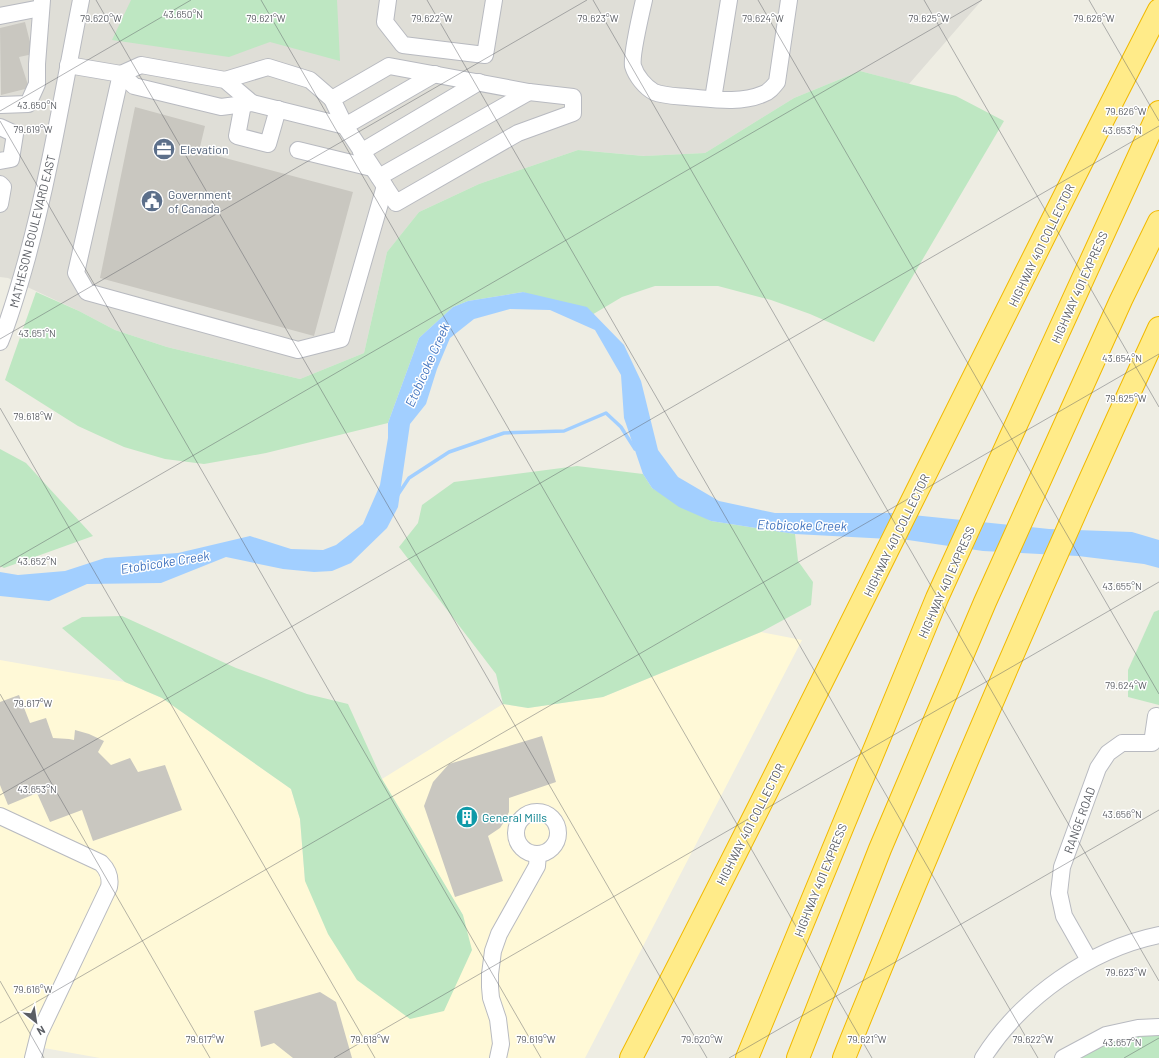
<svg xmlns="http://www.w3.org/2000/svg" width="1159" height="1058" font-family="Barlow,sans-serif">
<style>
.commercial{fill:#fff9d7}
.industrial{fill:#dfded7}
.green{fill:#bee7c2}
.water{fill:#a2cfff}
.lines{fill:none;stroke-linecap:round;stroke-linejoin:round}
.stream{stroke:#a2cfff;stroke-width:3.5}
.building{fill:#c9c7c0}
.minor-casing{stroke:#b8bac0;stroke-width:18}
.highway-casing{stroke:#f1b900;stroke-width:24}
.minor{stroke:#fff;stroke-width:16}
.highway{stroke:#ffeb89;stroke-width:22}
.ticks{fill:none;stroke:#5b5e64;stroke-width:1;stroke-opacity:0.45}
.labels{text-anchor:middle;dominant-baseline:central;stroke-width:3;stroke-linejoin:round;paint-order:stroke}
.service-label{font-size:12px;fill:#4e5e75;stroke:#fff;text-anchor:start}
.street-label{font-size:12px;fill:#5b5e64;stroke:#fff}
.culture-label{font-size:12px;fill:#0d838f;stroke:#fff;text-anchor:start}
.water-label{font-size:13px;font-style:italic;fill:#3f72be;stroke:#fff}
.ticks-label{font-size:10px;text-anchor:middle;fill:#5b5e64;stroke:#fff;stroke-width:3;stroke-linejoin:round;paint-order:stroke}
</style>
<rect width="100%" height="100%" fill="#eeede3"/>
<polygon class="commercial" points="761,632 802,640 585,1058 100,1058 44,1048 41,1058 0,1058 0,660 125,682 162,698 291,789 300,819 305,881 463,915 382,779 503,704 528,708 603,697"/>
<polygon class="industrial" points="0,0 982,0 909,84 860,71 794,98 705,153 645,156 578,150 479,184 419,212 387,252 364,353 300,379 167,347 115,330 79,311 8,278 0,277"/>
<g class="green">
<polygon points="131,0 337,0 340,61 270,42 229,57 112,40"/>
<polygon points="860,71 956,96 1004,121 874,342 810,314 771,300 718,286 655,286 622,297 585,319 523,292 468,301 453,307 419,338 388,423 266,453 204,464 165,459 124,447 78,426 5,380 36,292 79,311 115,330 167,347 300,379 364,353 387,252 419,212 479,184 578,150 644,156 705,153 794,98"/>
<polygon points="0,449 26,463 93,536 4,568 0,566"/>
<polygon points="577,466 643,474 652,488 711,521 795,534 798,561 813,582 811,605 761,632 603,697 528,708 503,704 496,674 399,547 418,523 422,505 454,482"/>
<polygon points="1159,610 1159,705 1128,697 1128,670 1154,612"/>
<polygon points="122,616 236,668 307,694 348,704 382,779 463,915 472,950 444,1011 410,1019 357,980 328,934 305,881 300,819 291,789 162,698 125,682 62,628 82,617"/>
<polygon points="1159,1035 1159,1058 1080,1058 1105,1043 1132,1036"/>
</g>
<polygon class="water" points="523,292 587,307 624,345 641,381 658,450 678,477 719,501 775,513 893,513 1049,529 1132,532 1159,540 1159,568 1144,564 1078,556 983,551 908,540 795,534 711,521 679,507 652,488 643,474 624,418 621,375 595,330 550,310 510,309 474,319 450,338 437,369 426,404 410,424 398,507 387,528 351,563 332,571 314,572 283,569 226,557 161,583 87,584 49,601 0,596 0,572 18,575 65,571 105,558 178,553 250,536 291,549 323,550 336,545 363,524 380,485 388,438 388,423 419,338 453,307 468,301"/>
<g class="lines">
<polyline class="stream" points="397,496 409,478 449,452 504,433 564,431 606,413 621,427 635,449"/>
</g>
<g class="building">
<polygon points="25,22 33,54 19,57 29,88 1,95 0,28"/>
<polygon points="135,107 205,126 199,151 353,192 314,336 100,278"/>
<polygon points="19,695 30,723 46,718 53,738 69,739 74,740 75,730 89,734 104,741 98,752 111,765 130,758 138,772 165,765 182,810 93,841 82,810 50,822 37,793 8,805 0,785 0,702"/>
<polygon points="542,736 556,782 509,798 509,812 504,822 500,828 488,836 503,881 455,897 424,806 433,782 449,764"/>
<polygon points="320,992 336,1002 352,1058 293,1058 274,1043 261,1047 254,1011"/>
</g>
<g class="lines">
<g class="minor-casing">
<g id="minor">
<polyline points="388,0 385,22 403,45 485,55 494,0"/>
<path d="M644 0C641 13 631 57 633 66 636 76 645 87 654 92 664 96 676 96 687 97 712 99 740 104 763 94 769 92 773 87 777 82L789 0"/>
<polyline points="0,16 41,8"/>
<polyline points="68,65 121,74 134,86 221,107 252,103 345,126 396,203 518,133 573,113 573,97 529,92 389,66 332,99 345,126"/>
<polyline points="121,74 76,273 87,292 298,350 341,339 385,186"/>
<polyline points="121,74 141,65 225,80 252,103"/>
<polyline points="225,80 268,67 310,80 332,99"/>
<polyline points="713,99 729,0"/>
<polyline points="243,104 237,136 268,144 278,109"/>
<polyline points="0,105 28,104 37,84 37,64 42,0"/>
<polyline points="345,126 435,74"/>
<polyline points="0,127 15,134 11,159 0,161"/>
<polyline points="298,150 372,168"/>
<polyline points="361,152 479,82"/>
<polyline points="379,177 529,92"/>
<polyline points="0,184 3,187 0,204"/>
<path d="M0 342C11 315 19 287 27 258 50 173 64 86 81 0"/>
<circle cx="537" cy="833" r="21"/>
<path d="M0 816 101 863C108 870 111 877 109 887L39 1034 33 1058"/>
<polyline points="1089,960 1064,916 1059,893 1062,867 1098,768 1108,753 1122,743 1152,743 1156,716 1159,718"/>
<polyline points="498,1058 501,1044 498,1019 491,998 490,987 490,974 493,951 499,934 537,866 538,854"/>
<path d="M983 1058C1021 998 1090 949 1159 935"/>
<polyline points="1063,1058 1106,1035 1138,1028 1159,1027"/>
</g>
</g>
<g class="highway-casing">
<g id="highway">
<path d="M631 1058C811 711 980 358 1159 10"/>
<polyline points="747,1058 937,598 1159,112"/>
<polyline points="798,1058 880,849 985,602 1121,300 1159,222"/>
<path d="M844 1058C943 812 1048 568 1159 328"/>
</g>
</g>
<use href="#minor" class="minor"/>
<use href="#highway" class="highway"/>
</g>
<path class="ticks" d="M96 0 707 1058M261 0 872 1058M427 0 1038 1058M593 0 1159 981M758 0 1159 694M924 0 1159 407M1089 0 1159 121M0 111 191 0M0 121 541 1058M0 339 587 0M0 408 375 1058M0 567 982 0M0 694 210 1058M0 795 1159 126M0 981 44 1058M0 1023 1159 354M334 1058 1159 582M729 1058 1159 810M1124 1058 1159 1038"/>
<defs>
<g id="office-disc" transform="scale(1.15)"><circle r="9.5" fill="#5c6f8a" stroke="#fff"/><path d="M-6-3h4V-5.5h4V-3h4V5H-6ZM-1-4.5V-3h2v-1.5ZM-6 0V1H6V0Z" fill="#fff"/></g>
<g id="civic-disc" transform="scale(1.15)"><circle r="9.5" fill="#5c6f8a" stroke="#fff"/><path d="M-.6-6.5H3V-4.5H.6V-3L4-1V1h2V6H-6V1h2V-1L-.6-3ZM-1.2 2.5V6h2.4V2.5Z" fill="#fff"/></g>
<g id="building-disc" transform="scale(1.15)"><circle r="9.5" fill="#0f9aa8" stroke="#fff"/><path d="M-4-6H4V6H1V3H-1V6H-4ZM-2.5-4.3h1.7v1.8h-1.7ZM.8-4.3h1.7v1.8H.8ZM-2.5-1h1.7V.8h-1.7ZM.8-1h1.7V.8H.8Z" fill="#fff"/></g>
</defs>
<g fill-rule="evenodd">
<use href="#office-disc" x="164" y="149"/>
<use href="#civic-disc" x="152" y="201"/>
<use href="#building-disc" x="467" y="817"/>
</g>
<g class="labels">
<g class="service-label">
<text x="180" y="149">Elevation</text>
<text x="168" y="194">Government<tspan x="168" dy="14">of Canada</tspan></text>
</g>
<g class="street-label">
<text transform="translate(32 231) rotate(-76)">MATHESON BOULEVARD EAST</text>
<text transform="translate(1041 245) rotate(-64)">HIGHWAY 401 COLLECTOR</text>
<text transform="translate(1079 287) rotate(-66)">HIGHWAY 401 EXPRESS</text>
<text transform="translate(896 535) rotate(-64)">HIGHWAY 401 COLLECTOR</text>
<text transform="translate(946 582) rotate(-66)">HIGHWAY 401 EXPRESS</text>
<text transform="translate(1079 820) rotate(-70)">RANGE ROAD</text>
<text transform="translate(750 824) rotate(-63)">HIGHWAY 401 COLLECTOR</text>
<text transform="translate(820 880) rotate(-68)">HIGHWAY 401 EXPRESS</text>
</g>
<g class="culture-label">
<text x="482" y="817">General Mills</text>
</g>
<g class="water-label">
<text transform="translate(427 365) rotate(-66)">Etobicoke Creek</text>
<text transform="translate(802 525) rotate(1)">Etobicoke Creek</text>
<text transform="translate(165 562) rotate(-9)">Etobicoke Creek</text>
</g>
</g>
<g class="ticks-label">
<text x="183" y="18">43.650°N</text>
<text x="101" y="22">79.620°W</text>
<text x="266" y="22">79.621°W</text>
<text x="432" y="22">79.622°W</text>
<text x="598" y="22">79.623°W</text>
<text x="763" y="22">79.624°W</text>
<text x="929" y="22">79.625°W</text>
<text x="1094" y="22">79.626°W</text>
<text x="37" y="109">43.650°N</text>
<text x="1126" y="115">79.626°W</text>
<text x="33" y="133">79.619°W</text>
<text x="1122" y="134">43.653°N</text>
<text x="37" y="337">43.651°N</text>
<text x="1122" y="362">43.654°N</text>
<text x="1126" y="402">79.625°W</text>
<text x="33" y="420">79.618°W</text>
<text x="37" y="565">43.652°N</text>
<text x="1122" y="590">43.655°N</text>
<text x="1126" y="689">79.624°W</text>
<text x="33" y="707">79.617°W</text>
<text x="37" y="793">43.653°N</text>
<text x="1122" y="818">43.656°N</text>
<text x="1126" y="976">79.623°W</text>
<text x="33" y="993">79.616°W</text>
<text x="205" y="1043">79.617°W</text>
<text x="370" y="1043">79.618°W</text>
<text x="536" y="1043">79.619°W</text>
<text x="702" y="1043">79.620°W</text>
<text x="867" y="1043">79.621°W</text>
<text x="1033" y="1043">79.622°W</text>
<text x="1122" y="1046">43.657°N</text>
</g>
<g transform="translate(36 1022) rotate(150)" stroke="#ffffff" stroke-width="3" paint-order="stroke">
<path d="M0-3L7 15L0 10L-7 15Z" fill="#5b5e64"/>
<text y="-6" font-size="11" font-weight="bold" text-anchor="middle" fill="#5b5e64">N</text>
</g>
</svg>
